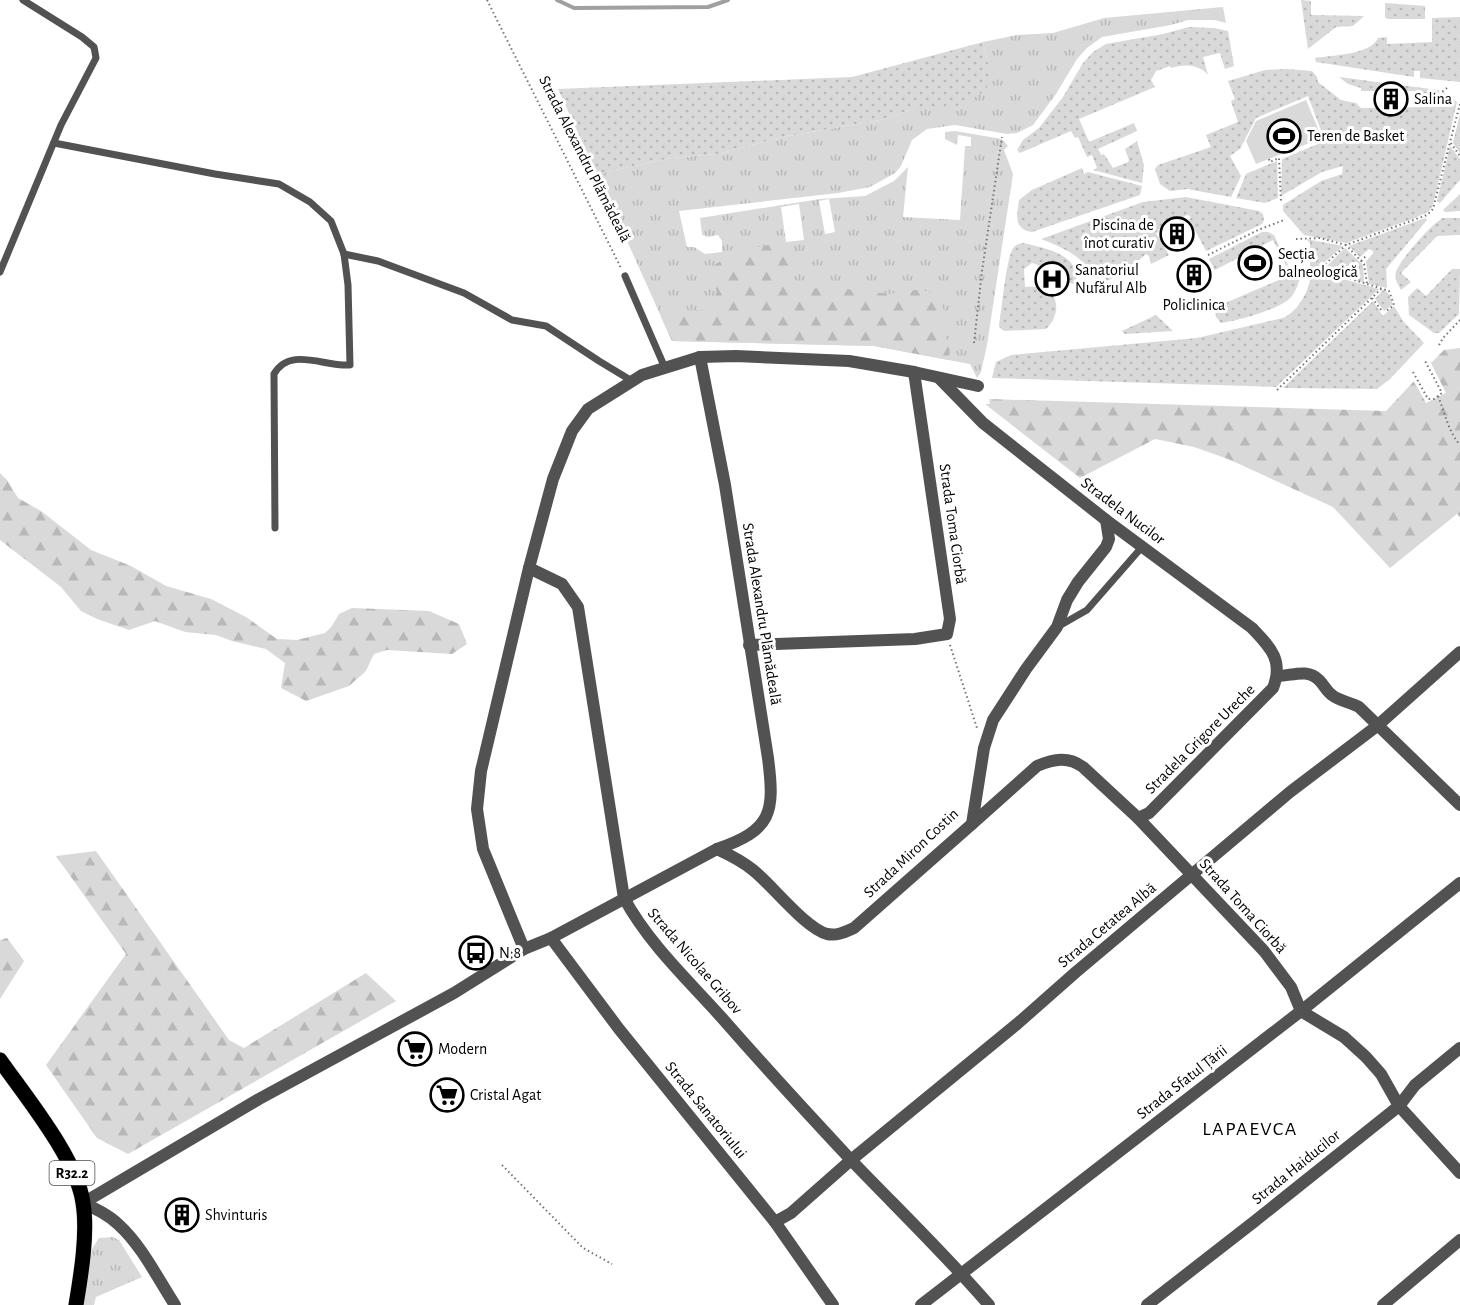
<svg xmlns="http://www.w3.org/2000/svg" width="1460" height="1305" font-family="'Alegreya Sans',sans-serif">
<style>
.grass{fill:url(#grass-tufts);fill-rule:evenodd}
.forest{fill:url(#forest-firs)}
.park{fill:#d9d9d9}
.garden{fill:url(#garden-dots)}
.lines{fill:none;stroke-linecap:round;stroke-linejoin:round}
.stream{stroke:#a0a0a0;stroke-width:4}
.primary-casing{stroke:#dbdbdb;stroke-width:16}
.path{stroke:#747474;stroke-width:2;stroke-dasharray:1.5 3;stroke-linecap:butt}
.lane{stroke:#525252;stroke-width:7}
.street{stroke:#525252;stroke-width:12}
.primary{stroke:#000;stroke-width:15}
.labels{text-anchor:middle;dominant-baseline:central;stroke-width:6;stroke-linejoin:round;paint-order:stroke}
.shield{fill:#fff;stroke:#4c4c4c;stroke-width:1.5}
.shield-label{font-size:15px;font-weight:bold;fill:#000}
.poi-label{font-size:16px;fill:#000;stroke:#fff;text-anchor:start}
.street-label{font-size:16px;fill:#000;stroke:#fff}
.quarter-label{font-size:20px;letter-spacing:1.5px;fill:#000;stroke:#fff}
</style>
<defs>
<pattern id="grass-tufts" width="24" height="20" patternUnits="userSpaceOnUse" patternTransform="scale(1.5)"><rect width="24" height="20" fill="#d9d9d9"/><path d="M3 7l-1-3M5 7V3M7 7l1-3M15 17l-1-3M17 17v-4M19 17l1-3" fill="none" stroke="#b8b8b8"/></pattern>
<pattern id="forest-firs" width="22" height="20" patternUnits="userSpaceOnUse" patternTransform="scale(1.5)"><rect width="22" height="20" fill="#d9d9d9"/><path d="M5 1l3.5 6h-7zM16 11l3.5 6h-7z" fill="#b8b8b8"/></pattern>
<pattern id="garden-dots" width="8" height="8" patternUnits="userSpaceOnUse" patternTransform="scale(1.5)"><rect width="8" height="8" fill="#d9d9d9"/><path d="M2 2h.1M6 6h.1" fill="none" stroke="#b8b8b8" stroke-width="1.8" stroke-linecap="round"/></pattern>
</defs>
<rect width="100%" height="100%" fill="#fff"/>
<g class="grass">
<path d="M1223 7 1226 23 1215 20H1188L1171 25 1102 37 1087 48 1077 59 1056 94 1033 125 1017 133 1007 134 955 125 927 129 912 140 901 166 895 173 870 187 838 193 679 211 687 247H694L705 254 722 252V241L718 235 708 237 702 235 700 218 820 199 865 196 894 181 908 167 903 217 960 220 965 146H971V137L958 135 957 145 945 139V132L955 131 1002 139 1008 146 1004 150 1013 174 987 345 981 372 977 378 970 364 874 346 672 341 597 174 671 158 718 154 782 137 880 120 911 110 925 107 988 63 983 42 1017 35 1053 33 1104 18ZM829 199 835 232 825 234 819 201ZM799 204 804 240 786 242 781 207Z"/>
<polygon points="113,1237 119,1240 142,1277 96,1297 94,1305 83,1305 92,1249 99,1238"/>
</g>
<g class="forest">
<path d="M774 244 788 249 808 251 814 263 789 275 771 279 798 290 829 287 889 294 916 290 934 292 939 296 945 313 940 327 950 345 949 360 874 346 672 341 661 317 679 310 707 311 717 292 708 269C730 254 748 248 774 244Z"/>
<polygon points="1460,348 1460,517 1457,514 1390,568 1333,507 1228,459 1194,447 1155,439 1080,478 985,404 990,404 989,399 1386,411 1414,381 1426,403 1446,393 1431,363 1444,350"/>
<polygon points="0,473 7,480 18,498 41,511 91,550 131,566 166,586 211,599 246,617 277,639 297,640 325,633 332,626 339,614 352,608 429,611 459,624 467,644 452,654 387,650 374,654 365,672 349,686 306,701 281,688 285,663 266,649 232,641 216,635 185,632 155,621 129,630 97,619 81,611 61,587 0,540"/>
<polygon points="96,851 229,1040 244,1048 366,973 396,1001 128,1154 97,1138 46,1065 126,954 56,856"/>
<polygon points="7,938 24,961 0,999 0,940"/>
</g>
<polygon class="park" points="1306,100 1322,138 1256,164 1246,141 1256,121"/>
<g class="garden">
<polygon points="1301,0 1311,1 1311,15 1364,16 1353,26 1336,27 1308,49"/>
<polygon points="1385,3 1425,6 1425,19 1387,19 1385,17"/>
<path d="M1460 17V82L1420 78V71H1414V77L1316 62 1315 58C1333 55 1370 55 1378 38L1387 37V44L1432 42V18Z"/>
<path d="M1189 27 1214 28 1228 31 1234 66 1225 69 1220 53 1203 57 1208 75C1199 64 1184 64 1171 68L1170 66 1156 71 1151 80 1155 87 1079 119 1089 142 1134 123 1137 131 1098 149 1101 155 1104 154 1113 168 1128 162 1129 160 1125 149 1137 141 1144 165 1142 183 1093 170 1097 168 1092 155 1087 157 1078 137 1075 138 1071 131 1020 153 1017 150 1023 140 1039 128 1063 97 1083 63 1093 52 1106 44 1163 34Z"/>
<polygon points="983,42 988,63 989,82 986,90 966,103 956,106 911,110 880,120 782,137 718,154 671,158 597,174 558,89 852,77"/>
<polygon points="1287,69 1312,71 1317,77 1318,82 1341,100 1356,103 1361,108 1426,107 1443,92 1457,102 1433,205 1429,211 1415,218 1346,243 1304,235 1283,211 1283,205 1321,181 1342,174 1343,166 1322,172 1281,196 1282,159 1325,141 1308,96 1256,118 1240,149 1230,156 1241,176 1231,197 1187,189 1170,191 1160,184 1155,169 1158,165 1211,147 1206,135 1238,122 1231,101 1235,99 1228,81 1265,70"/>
<polygon points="1339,77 1438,90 1440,91 1432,98 1421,97 1421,91 1361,91 1361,88 1348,84"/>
<polygon points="1460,114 1460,153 1453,143"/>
<polygon points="1450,146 1460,159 1460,180 1440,203 1437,201"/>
<polygon points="1277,161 1278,198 1265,203 1236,198 1246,174"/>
<path d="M1082 168 1084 174 1088 172 1142 186 1140 195 1032 232C1013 229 1017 215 1019 200L1032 190Z"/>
<polygon points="1460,194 1460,211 1445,212 1443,210"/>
<path d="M1186 197 1259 211 1263 214 1264 220 1262 224 1206 251 1189 219 1191 218 1190 216 1187 215 1158 230 1159 232 1156 233 1169 255 1151 264 1149 256 1146 254 1138 261 1137 266 1100 284C1083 257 1069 250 1041 239L1143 202Z"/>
<polygon points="1425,218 1427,220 1386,269 1387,288 1369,284 1366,261 1373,254 1373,251 1369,249 1360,257 1349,246"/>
<path d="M1443 218H1460V235L1437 236 1401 273 1411 282 1401 290C1398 284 1394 279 1396 272 1399 261 1433 222 1443 218Z"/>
<polygon points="1262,232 1268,232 1274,235 1288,265 1286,266 1273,240 1215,270 1209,259"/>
<polygon points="1306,239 1343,246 1318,268 1310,268 1310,243"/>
<path d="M1023 243C1045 248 1083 255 1076 285L1067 282 1054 270 1032 263 1024 269 1025 287C1031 287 1038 286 1044 289 1062 297 1058 318 1046 329L1004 331 1000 328 999 325C1002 310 1006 256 1014 247 1017 244 1019 244 1023 243Z"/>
<polygon points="1345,248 1363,265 1364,283 1324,269"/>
<polygon points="1452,269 1460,269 1459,314 1439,333 1434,333 1409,315 1408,297 1417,288 1426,296"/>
<path d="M1311 273H1322L1379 289 1276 387 992 378 996 362 1011 355 1197 338 1283 318C1299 311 1310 289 1311 273Z"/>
<path d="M1293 274 1300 275C1299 283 1296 291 1291 297 1281 309 1237 321 1221 323L1216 317 1215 308 1218 306Z"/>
<polygon points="1383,290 1388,293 1393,304 1384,311 1375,299"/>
<polygon points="1373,301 1383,316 1394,306 1403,321 1424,343 1390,379 1377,389 1283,388"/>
<polygon points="1156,315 1173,331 1125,334 1122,331"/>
</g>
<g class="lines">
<polyline class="stream" points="557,0 574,8 708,7 728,0"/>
<g class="primary-casing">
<path id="primary" d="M0 1060C26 1097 77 1159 83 1203 88 1233 81 1275 76 1305"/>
</g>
<g class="path">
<polyline points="487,0 621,268"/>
<polyline points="1422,98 1434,98 1447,88"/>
<polyline points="1460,104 1450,142 1460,156"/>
<polyline points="1269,159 1270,162 1279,158 1281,202"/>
<polyline points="1296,239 1320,238 1346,245 1427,215 1433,209 1450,142"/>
<polyline points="1208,255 1258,230 1284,220"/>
<polyline points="1361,261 1367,255"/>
<polyline points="1320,269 1389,291 1394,305 1385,312"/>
<polyline points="1305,270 1320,269 1346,245 1364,264 1367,284"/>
<polyline points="1372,298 1382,311"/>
<polyline points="974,343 982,271 1002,137"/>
<polyline points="1439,345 1443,338 1460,320"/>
<polyline points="1413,372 1428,399 1434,399 1442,393 1424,359"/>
<polyline points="1277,390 1382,288"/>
<path d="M1438 396C1445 413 1448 431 1460 445"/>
<polyline points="950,645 977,728"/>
<polyline points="502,1165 583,1248 612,1264"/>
</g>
<g class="lane">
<path d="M54 143 215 174 279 184 310 202 331 221 344 254 348 285 350 365C324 367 290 346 274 374L275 528"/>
<polyline points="344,254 378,261 464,293 512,320 546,326 599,361 632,381"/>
<polyline points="0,272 61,125 96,58 94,47 82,37 23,0"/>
<polyline points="625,276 665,368"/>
<polyline points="1059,626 1087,610 1142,547"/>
</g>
<g class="street">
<path d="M939 378 983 423 1106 520 1252 628C1270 647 1284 660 1273 688L1149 813 1138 818"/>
<path d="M529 568 562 584 578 607 624 898C649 944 688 980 722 1018 764 1066 807 1113 851 1160 897 1208 945 1254 989 1305"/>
<polyline points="749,645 915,639 947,634 950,619 914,372"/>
<path d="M1278 676C1292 676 1307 668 1319 680 1324 685 1327 692 1332 695 1339 701 1350 702 1359 707L1460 805"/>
<path d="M972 824 1037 766C1054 759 1068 756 1083 767L1138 818 1264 951 1291 987 1301 1011 1344 1037 1366 1057 1381 1074 1399 1106 1460 1173"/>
<path d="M717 849C730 855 742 861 753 870 772 885 805 928 827 934 837 936 845 932 854 928L972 824 984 748 993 720 1026 669 1057 627 1067 600 1078 582 1106 547 1109 539 1106 520"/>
<polyline points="551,938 619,1029 775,1222 833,1305"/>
<path d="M524 949 551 938 717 849C772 830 775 813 768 758L725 485 700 357"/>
<polyline points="83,1203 259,1099 454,993 524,949 483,849 477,809 481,771 529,568 553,479 572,431 588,409 642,375 700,357 736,356 849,361 914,372 978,386"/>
<path d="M83 1203C96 1209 109 1215 119 1225 142 1246 158 1279 175 1305"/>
<polyline points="775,1222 791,1213 851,1160 1017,1024 1076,972 1290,792 1377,726 1460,652"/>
<polyline points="921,1305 1301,1011 1460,883"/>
<polyline points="1147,1305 1255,1221 1399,1106 1415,1085 1460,1048"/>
<polyline points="1383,1305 1460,1240"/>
</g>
<use href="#primary" class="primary"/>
</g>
<defs>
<g id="building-ring" transform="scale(1.725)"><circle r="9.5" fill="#fff" stroke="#000" stroke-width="1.5"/><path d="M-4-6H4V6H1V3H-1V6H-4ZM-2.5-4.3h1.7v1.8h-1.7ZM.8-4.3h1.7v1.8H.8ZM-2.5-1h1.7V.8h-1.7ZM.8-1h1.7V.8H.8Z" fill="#000"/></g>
<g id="stadium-ring" transform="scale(1.725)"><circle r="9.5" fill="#fff" stroke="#000" stroke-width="1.5"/><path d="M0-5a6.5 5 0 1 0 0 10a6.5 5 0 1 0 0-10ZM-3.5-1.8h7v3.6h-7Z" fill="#000"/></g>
<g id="hospital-ring" transform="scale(1.725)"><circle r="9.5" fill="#fff" stroke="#000" stroke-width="1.5"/><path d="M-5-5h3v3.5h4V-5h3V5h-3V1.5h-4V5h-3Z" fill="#000"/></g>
<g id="bus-ring" transform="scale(1.725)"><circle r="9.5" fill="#fff" stroke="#000" stroke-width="1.5"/><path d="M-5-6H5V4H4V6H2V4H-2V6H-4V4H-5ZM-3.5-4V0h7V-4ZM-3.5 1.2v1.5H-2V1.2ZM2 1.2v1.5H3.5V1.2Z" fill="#000"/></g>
<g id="supermarket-ring" transform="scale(1.725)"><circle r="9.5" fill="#fff" stroke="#000" stroke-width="1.5"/><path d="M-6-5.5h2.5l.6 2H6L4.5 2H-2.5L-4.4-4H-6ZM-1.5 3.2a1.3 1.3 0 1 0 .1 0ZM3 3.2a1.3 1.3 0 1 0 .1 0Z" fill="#000"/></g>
</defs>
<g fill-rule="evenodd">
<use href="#building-ring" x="1391" y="99"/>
<use href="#stadium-ring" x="1284" y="136"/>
<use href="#building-ring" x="1177" y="234"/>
<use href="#stadium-ring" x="1255" y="263"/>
<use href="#building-ring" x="1194" y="275"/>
<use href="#hospital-ring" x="1052" y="279"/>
<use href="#bus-ring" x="476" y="953"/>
<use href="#supermarket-ring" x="415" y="1049"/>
<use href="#supermarket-ring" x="447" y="1095"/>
<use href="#building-ring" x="182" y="1215"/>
</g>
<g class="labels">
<rect class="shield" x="49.5" y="1161" width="45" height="24" rx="4.5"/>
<g class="shield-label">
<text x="72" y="1173">R32.2</text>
</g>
<g class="poi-label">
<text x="1414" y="99">Salina</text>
<text x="1307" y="136">Teren de Basket</text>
<text x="1154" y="225" text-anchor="end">Piscina de<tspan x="1154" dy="18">înot curativ</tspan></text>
<text x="1278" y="254">Secția<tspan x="1278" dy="18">balneologică</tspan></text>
<text x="1075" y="270">Sanatoriul<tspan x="1075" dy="18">Nufărul Alb</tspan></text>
<text x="1194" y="305" text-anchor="middle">Policlinica</text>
<text x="499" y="953">N:8</text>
<text x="438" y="1049">Modern</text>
<text x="470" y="1095">Cristal Agat</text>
<text x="205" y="1215">Shvinturis</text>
</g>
<g class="street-label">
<text transform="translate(585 159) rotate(63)">Strada Alexandru Plămădeală</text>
<text transform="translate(1123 511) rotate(37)">Stradela Nucilor</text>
<text transform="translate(953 524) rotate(82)">Strada Toma Ciorbă</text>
<text transform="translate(762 614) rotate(81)">Strada Alexandru Plămădeală</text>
<text transform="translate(1200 739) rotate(-45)">Stradela Grigore Ureche</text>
<text transform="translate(911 853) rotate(-43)">Strada Miron Costin</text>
<text transform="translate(1243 906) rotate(48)">Strada Toma Ciorbă</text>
<text transform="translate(1107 925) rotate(-40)">Strada Cetatea Albă</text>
<text transform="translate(695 961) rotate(49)">Strada Nicolae Gribov</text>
<text transform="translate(1182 1082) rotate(-38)">Strada Sfatul Țării</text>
<text transform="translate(706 1110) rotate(51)">Strada Sanatoriului</text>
<text transform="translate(1296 1167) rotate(-39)">Strada Haiducilor</text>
</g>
<g class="quarter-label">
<text x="1250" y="1129">LAPAEVCA</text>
</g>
</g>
</svg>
